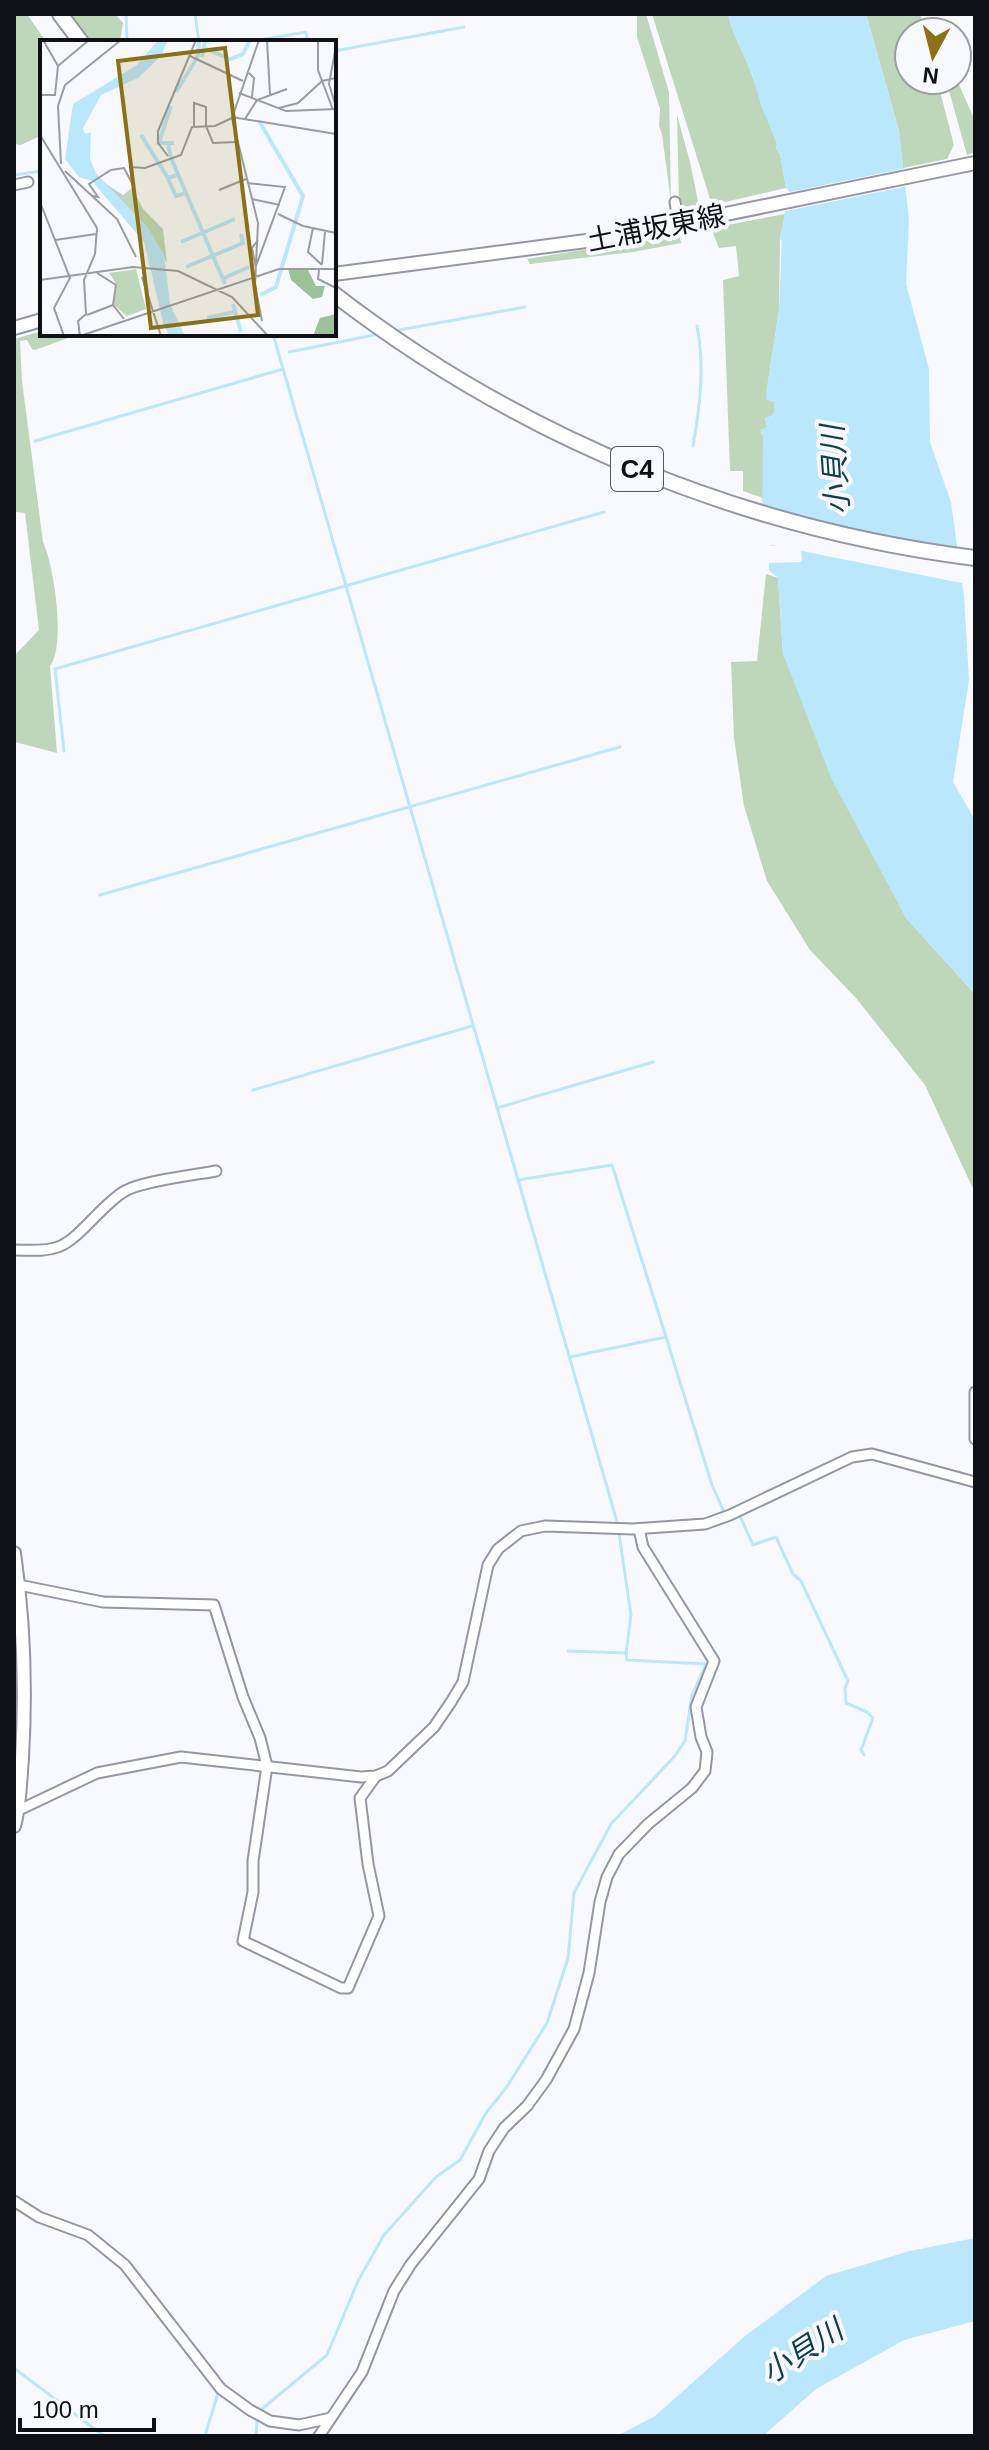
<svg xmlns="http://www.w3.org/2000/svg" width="989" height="2450" font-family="Helvetica,'Noto Sans JP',sans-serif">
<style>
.green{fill:#bed7bb}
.water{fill:#bae7fc}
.pier{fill:#f8f9fe}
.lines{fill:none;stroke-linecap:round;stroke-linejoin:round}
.stream{stroke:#bae7fc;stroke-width:3}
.minor-casing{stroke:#9497a1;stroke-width:13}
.major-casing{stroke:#9497a1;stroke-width:16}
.highway-casing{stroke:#9497a1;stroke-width:18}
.minor{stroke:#fff;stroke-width:9}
.major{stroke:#fff;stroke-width:12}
.highway{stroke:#fff;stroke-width:14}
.labels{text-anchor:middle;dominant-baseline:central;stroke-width:8;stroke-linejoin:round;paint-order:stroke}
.shield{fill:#f8f9fe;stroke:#55565a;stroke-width:2}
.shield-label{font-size:26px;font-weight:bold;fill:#0f1014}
.street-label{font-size:28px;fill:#0f1014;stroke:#f8f9fe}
.water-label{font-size:30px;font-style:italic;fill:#0e3e50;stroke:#f8f9fe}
.inset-river{fill:none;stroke:#bae7fc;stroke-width:4}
.inset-road{fill:none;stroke:#9b9ca0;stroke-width:2}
.view{fill:#8b7114;fill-opacity:0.15;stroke:#8b7114;stroke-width:4}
.inset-edge{fill:none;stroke:#0f1014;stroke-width:4}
</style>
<rect width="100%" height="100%" fill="#f8f9fe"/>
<g class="green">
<polygon points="14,14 27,14 46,42 42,42 42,135 21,145 14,144"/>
<polygon points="70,14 115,14 123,23 120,42 92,42"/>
<polygon points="637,14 646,14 669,92 671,202 662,134 659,126 660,109 637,37"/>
<path d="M652 14H728C733 36 746 57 753 78 761 100 769 122 777 144L776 149 780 154 786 188 712 205Z"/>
<polygon points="866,14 920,14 925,32 909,32 909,80 937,80 954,145 947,159 903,168 899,131"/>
<polygon points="946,80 957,80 975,121 975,152 967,155"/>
<polygon points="677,115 690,162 700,211 682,214 679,204"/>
<polygon points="785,214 780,238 779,310 766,395 766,399 774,402 774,412 772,416 765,418 767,427 761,433 763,435 763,498 743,491 743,471 730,471 723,280 739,276 736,246 719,248 711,228"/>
<polygon points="679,234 681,243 633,252 530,264 527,259"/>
<path d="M42 331V334H79L35 350 32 349 27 340 20 341 22 381 43 542C54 565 66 646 50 666L57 753 15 742 14 739V656L39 630 25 513 14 512V339Z"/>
<polygon points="766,574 778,578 783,654 906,918 975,994 975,1193 925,1085 856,998 810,950 767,881 744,806 734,738 731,662 757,661"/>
</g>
<g class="water">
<polygon points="728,14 866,14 899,131 909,220 906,284 929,369 930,442 951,502 964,597 969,680 953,782 975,820 975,994 906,918 832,780 783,654 778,578 769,570 769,563 802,562 801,546 771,546 771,538 762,532 763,435 760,430 767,427 765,418 772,416 774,412 774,402 766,399 766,395 779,310 782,241 780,239 789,191 786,188 780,154 776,149 777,144 761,105 753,77 731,27"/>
<polygon points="975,2238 975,2321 904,2340 816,2389 763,2436 617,2436 655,2416 745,2336 826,2276 910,2251"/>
</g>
<g class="pier">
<polygon points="907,168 909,186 781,212 785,193"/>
<polygon points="759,505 853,530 962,550 966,584 767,544 767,537 761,536 758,532"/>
</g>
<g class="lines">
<g class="stream">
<polyline points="126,14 127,42"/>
<polyline points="195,14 199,42"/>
<polyline points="248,42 306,32 308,42"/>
<polyline points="334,51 464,27"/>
<polyline points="14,175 42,171"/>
<polyline points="394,331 525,307"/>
<polyline points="273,334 618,1525"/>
<polyline points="289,352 379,334"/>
<polyline points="35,441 283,369"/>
<path d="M693 446C700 407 705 366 697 326"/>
<polyline points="64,751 55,669 604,512"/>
<polyline points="100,895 620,747"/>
<polyline points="253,1090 472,1026"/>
<polyline points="497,1108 653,1062"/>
<polyline points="518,1180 612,1165 666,1337"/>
<polyline points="570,1357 666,1337 712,1485 725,1514"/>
<polyline points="733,1518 740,1516 753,1545 776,1537 793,1574 801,1581 848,1681 845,1688 846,1703 867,1712 873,1718 861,1750 864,1755"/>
<polyline points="568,1651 626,1653 631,1615 619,1533"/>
<polyline points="14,2368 104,2436"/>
<polyline points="205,2436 218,2393"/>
<polyline points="256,2436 257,2420 262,2409 327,2355 358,2281 384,2235 436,2177 460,2160 486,2113 506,2088 547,2023 568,1958 574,1893 611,1824 674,1757 685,1741 692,1695 706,1664 627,1660 626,1653"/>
</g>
<g class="minor-casing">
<g id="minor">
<polyline points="14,185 28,182"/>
<polyline points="675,202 677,214"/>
<path d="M14 1250C28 1250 44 1252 58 1247 80 1239 102 1204 125 1191 143 1181 194 1175 216 1171"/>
<polyline points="975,1392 975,1439"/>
<polyline points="19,1585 103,1602 214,1605 243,1697 260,1738 267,1766 253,1861 253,1892 243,1941 341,1988 348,1988 379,1916 368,1864 360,1798 376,1776"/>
<polyline points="17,1811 97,1773 181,1757 361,1777 376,1776 388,1771 434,1727 451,1702 463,1682 488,1565 498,1549 521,1531 545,1526 633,1529 705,1524 730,1515 852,1457 872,1454 975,1482"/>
<polyline points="14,2201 39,2217 88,2235 125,2265 221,2389 250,2410 270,2421 299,2425 331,2418"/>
<polyline points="319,2436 362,2372 394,2291 411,2264 479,2179 489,2151 504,2128 527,2106 546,2080 574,2029 589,1973 600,1902 607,1877 619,1854 648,1824 692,1788 705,1771 707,1752 701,1737 696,1707 714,1661 643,1547 639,1529"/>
</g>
</g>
<g class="major-casing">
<g id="major">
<polyline points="334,274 609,238 975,163"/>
<polyline points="14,328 42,320"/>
<path d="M14 1553C24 1622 26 1689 22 1758 20 1781 20 1804 14 1826"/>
</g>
</g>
<g class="highway-casing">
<g id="highway">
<polyline points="60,14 81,42"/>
<path d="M334 294C519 437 743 529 975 558"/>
</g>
</g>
<use href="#minor" class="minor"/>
<use href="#major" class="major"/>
<use href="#highway" class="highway"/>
</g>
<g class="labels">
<rect class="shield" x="611" y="447" width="52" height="44" rx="6"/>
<g class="shield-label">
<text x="637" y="469">C4</text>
</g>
<g class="street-label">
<text transform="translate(656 228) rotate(-11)">土浦坂東線</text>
</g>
<g class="water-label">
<text transform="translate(835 470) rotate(-94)">小貝川</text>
<text transform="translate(802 2351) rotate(-33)">小貝川</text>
</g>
</g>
<g transform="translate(40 40)">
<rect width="296" height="296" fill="#f8f9fe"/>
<path d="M63 142 83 155 92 148 103 169 123 189 127 223 107 187ZM96 229 106 269 87 276 74 265 77 245 69 233Z" fill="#bed7bb"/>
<path d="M248 229 268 230 276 246H285L282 257 273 259 251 240ZM296 274V296H273L280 278Z" fill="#9dc199"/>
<path d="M118 0H128L121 16 98 38 61 55 43 88 45 94 51 92 50 119 56 133 107 187 124 214 130 264 145 296H130L124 286 104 202 52 141 39 137 25 119 33 64 97 25Z" fill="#bae7fc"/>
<path class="inset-river" d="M164 8 190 19 203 14 210 0M162 17 165 1 173 0M136 52 158 16 159 0M219 81 263 156 236 247 220 255M101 95 128 138 137 135M128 103H119L131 66M134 103H128L131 118 185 244M128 139 136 156 146 153M141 202 195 179M146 227 203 203 201 194M184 238 209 227M193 264 201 292M167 278 194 272"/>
<path class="inset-road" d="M219 0 192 78 218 183 215 245 222 281M227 0 230 55M278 0V30L293 70M296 6 289 44 296 67M150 16 203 41M18 26 49 0M209 33 214 38 212 57M199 53 246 71 296 69M0 55H15L18 26 3 0M239 68 258 63 282 41 296 38M192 77 296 94M205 79 217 60 247 49M154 86V63L166 67V86L173 103 195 102M0 95 57 188 55 214 44 240 46 274 38 281 40 296M128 116 118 103V91L156 0M21 124 18 66 25 45 81 0M25 131 77 179 96 217M207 143 245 147 216 226M179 150 206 139M53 156 58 157 49 144 71 130 84 128 93 145 90 127 105 128 141 115 152 87 175 86 192 78M212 159 240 165M0 162 30 238 14 268 24 296M238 174 263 186 296 193M273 188 268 212 282 225M15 200 56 194M282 224 285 192M216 228 212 208 218 200M279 230 278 239 296 248M57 233 76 245 73 265 84 279M102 237 121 296M0 240 93 227 138 231 192 257 228 296M47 275 73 265M40 296 239 229H296"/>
<path class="view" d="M185 8 218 275 111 288 78 21Z"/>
<rect width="296" height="296" class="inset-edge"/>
</g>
<rect width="989" height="2450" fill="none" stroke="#0f1014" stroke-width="32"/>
<g transform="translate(933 56) rotate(187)"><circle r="38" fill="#f8f9fe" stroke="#9b9ca0" stroke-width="2"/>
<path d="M0-6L14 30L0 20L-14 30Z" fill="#8b7114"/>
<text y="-12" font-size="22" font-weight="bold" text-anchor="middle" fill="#0f1014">N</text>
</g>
<path d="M20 2418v12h134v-12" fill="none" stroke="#0f1014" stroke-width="4"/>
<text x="32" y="2418" font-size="24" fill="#0f1014" stroke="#f8f9fe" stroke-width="6" paint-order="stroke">100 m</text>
</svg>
